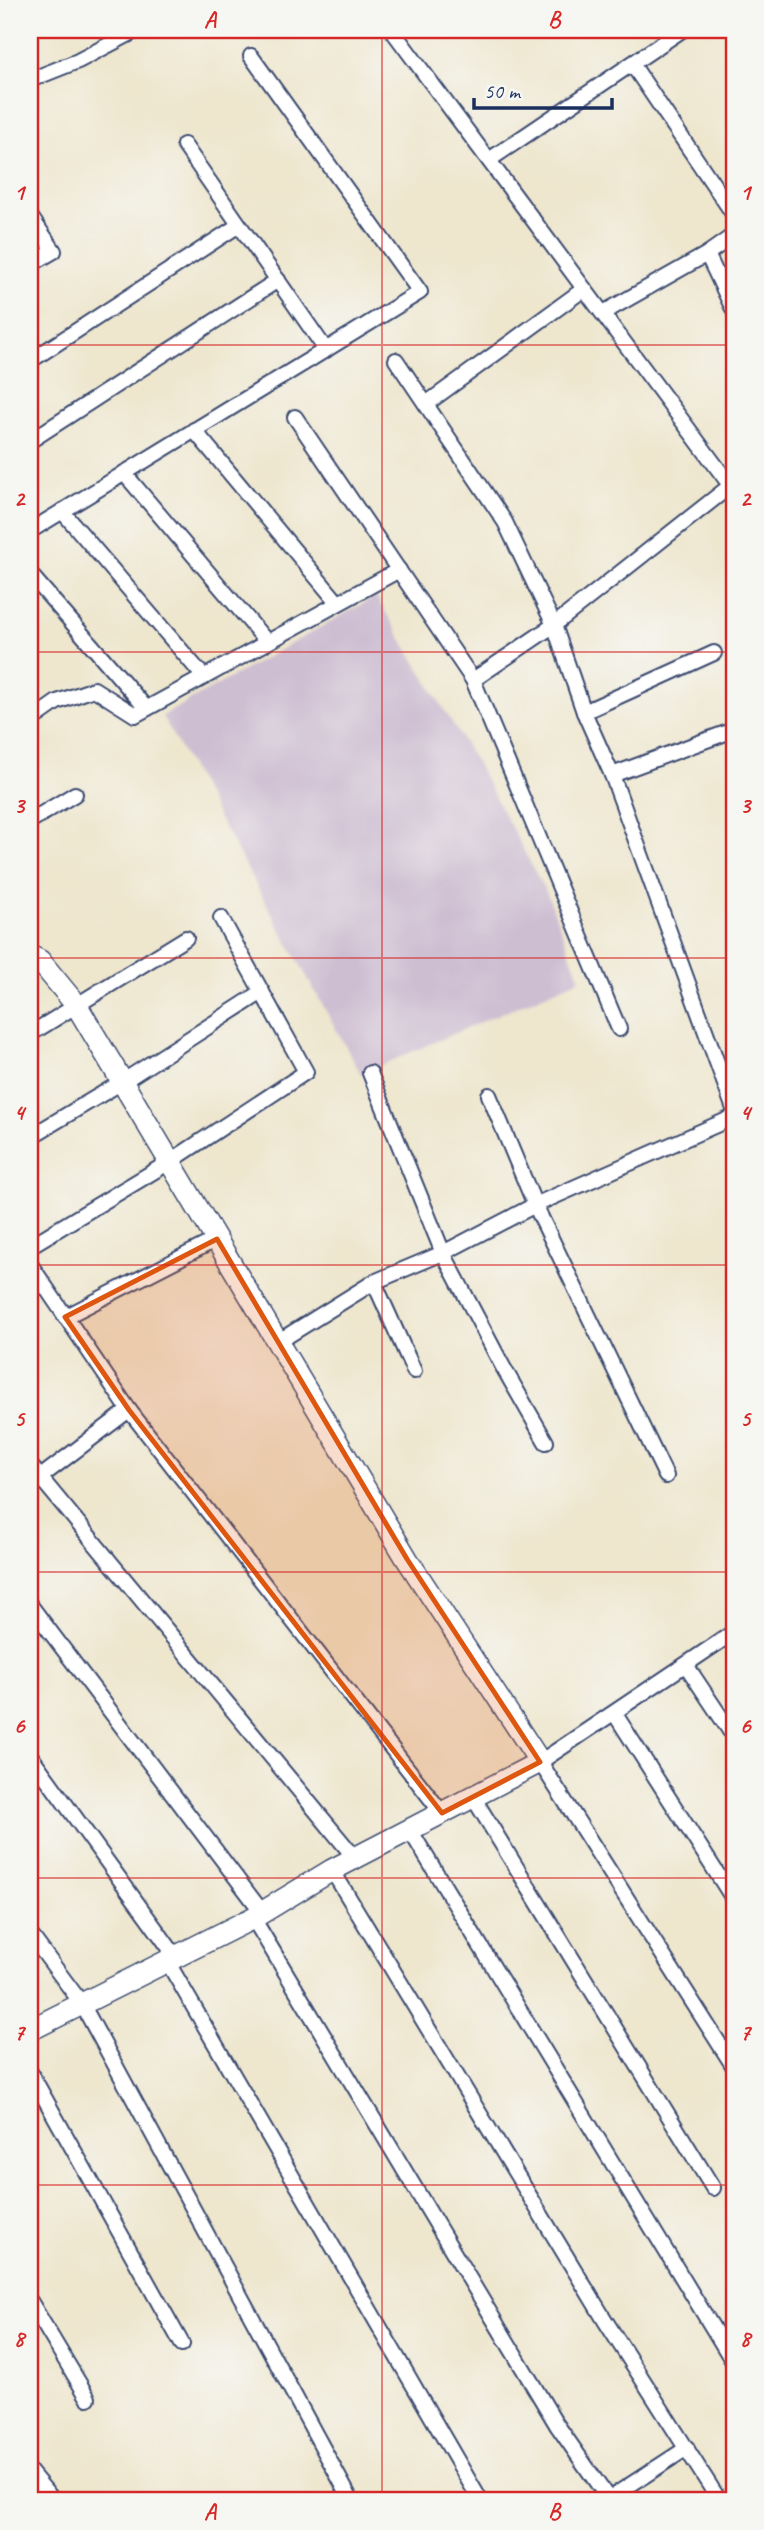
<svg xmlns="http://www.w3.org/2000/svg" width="764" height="2530" font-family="Caveat,sans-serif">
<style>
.industrial{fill:#cebed2}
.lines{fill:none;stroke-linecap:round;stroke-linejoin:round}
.street-casing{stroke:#3b4a6f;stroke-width:18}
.secondary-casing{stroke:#3b4a6f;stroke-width:24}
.street{stroke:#fff;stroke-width:14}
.secondary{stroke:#fff;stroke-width:21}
.marked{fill:#de5710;fill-opacity:0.2;stroke:#de5710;stroke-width:5;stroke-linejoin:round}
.grid{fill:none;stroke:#d62828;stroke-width:2;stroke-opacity:0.55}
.neatline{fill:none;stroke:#d62828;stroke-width:2.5}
.grid-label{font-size:23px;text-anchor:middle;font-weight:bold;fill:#d62828}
</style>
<rect width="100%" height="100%" fill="#f6f6f2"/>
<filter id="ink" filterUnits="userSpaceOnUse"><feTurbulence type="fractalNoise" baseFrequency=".0143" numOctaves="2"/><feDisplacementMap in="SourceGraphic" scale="14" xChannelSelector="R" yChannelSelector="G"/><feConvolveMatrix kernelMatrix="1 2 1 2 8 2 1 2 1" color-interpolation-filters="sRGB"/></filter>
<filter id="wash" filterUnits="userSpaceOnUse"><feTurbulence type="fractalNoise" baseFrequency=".00686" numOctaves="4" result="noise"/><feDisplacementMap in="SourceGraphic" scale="28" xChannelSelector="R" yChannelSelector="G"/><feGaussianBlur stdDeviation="1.57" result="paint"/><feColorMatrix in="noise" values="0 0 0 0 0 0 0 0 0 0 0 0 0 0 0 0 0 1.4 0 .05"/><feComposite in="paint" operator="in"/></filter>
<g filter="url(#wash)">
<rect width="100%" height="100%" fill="#eee6cd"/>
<polygon class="industrial" points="376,596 477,764 548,896 580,979 361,1074 162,716"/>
</g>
<g filter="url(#ink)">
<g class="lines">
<g class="street-casing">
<g id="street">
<polyline points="392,30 730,485"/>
<polyline points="632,64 734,215"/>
<polyline points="30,80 78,61 137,30"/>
<polyline points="184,145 326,350"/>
<polyline points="489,160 682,30"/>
<polyline points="30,216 54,251 30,265"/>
<polyline points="707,254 734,311"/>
<polyline points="603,313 707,254 734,235"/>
<polyline points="396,360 505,522 554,625 584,712 612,775 734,1109"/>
<polyline points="30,361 239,225"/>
<polyline points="426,404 584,289"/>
<polyline points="295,417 473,680 619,1029"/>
<polyline points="194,430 338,603"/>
<polyline points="30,441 278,280"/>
<polyline points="124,473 267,642"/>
<polyline points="62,511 204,677"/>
<polyline points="30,531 420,292 251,56"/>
<polyline points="30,574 146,708"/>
<polyline points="473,680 554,625 734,483"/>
<polyline points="584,712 714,653"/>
<polyline points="30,721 57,702 94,689 135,715 399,570"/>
<polyline points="612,775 731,731"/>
<polyline points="30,821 75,794"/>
<polyline points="30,1034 186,938"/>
<polyline points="370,1073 443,1253 503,1367 546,1442"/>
<polyline points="489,1095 535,1205 666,1476"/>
<polyline points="30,1137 122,1082 262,992"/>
<polyline points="30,1246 171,1161 306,1072 221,918"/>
<polyline points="30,1264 129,1410 442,1813"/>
<polyline points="374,1282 414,1371"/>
<polyline points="65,1317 217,1239"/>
<polyline points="276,1343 374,1282 443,1253 535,1205 734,1117"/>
<polyline points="30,1465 355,1858"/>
<polyline points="30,1485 129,1410"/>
<polyline points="30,1605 262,1912"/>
<polyline points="734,1632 540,1762 734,2067"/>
<polyline points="686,1665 734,1737"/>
<polyline points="615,1714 734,1900"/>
<polyline points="30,1755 176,1957"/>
<polyline points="473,1797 713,2188"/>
<polyline points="410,1830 734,2363"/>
<polyline points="332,1870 606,2322 719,2500"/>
<polyline points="253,1918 557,2425 609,2500"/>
<polyline points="30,1934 82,2004 351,2500"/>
<polyline points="167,1961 480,2500"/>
<polyline points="30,2072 182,2344"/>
<polyline points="30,2301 88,2398"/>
<polyline points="30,2472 53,2500"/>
<polyline points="607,2500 687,2448"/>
</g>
</g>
<g class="secondary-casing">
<polyline id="secondary" points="30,956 40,961 77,1006 407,1559 540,1762 332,1870 253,1918 30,2030"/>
</g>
<use href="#street" class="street"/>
<use href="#secondary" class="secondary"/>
</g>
</g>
<path class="marked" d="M217 1239 407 1559 540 1762 442 1813 129 1410 65 1317Z"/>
<path class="grid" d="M382 30V2500M30 345H734M30 652H734M30 958H734M30 1265H734M30 1572H734M30 1878H734M30 2185H734"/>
<rect width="764" height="2530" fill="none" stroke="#f6f6f2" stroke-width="77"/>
<path d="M474 98v10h138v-10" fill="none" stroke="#1b2f5e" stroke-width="3.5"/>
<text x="484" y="98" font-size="21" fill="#1b2f5e" stroke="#f6f6f2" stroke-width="5" paint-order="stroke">50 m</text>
<rect x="38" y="38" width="688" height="2454" class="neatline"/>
<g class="grid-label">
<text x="210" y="27">A</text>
<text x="554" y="27">B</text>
<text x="19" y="200">1</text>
<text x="745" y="200">1</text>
<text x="19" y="506">2</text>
<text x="745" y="506">2</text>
<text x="19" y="813">3</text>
<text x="745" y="813">3</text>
<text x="19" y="1120">4</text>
<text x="745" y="1120">4</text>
<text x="19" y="1426">5</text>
<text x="745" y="1426">5</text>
<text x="19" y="1733">6</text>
<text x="745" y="1733">6</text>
<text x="19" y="2040">7</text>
<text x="745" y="2040">7</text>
<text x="19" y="2346">8</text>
<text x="745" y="2346">8</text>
<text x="210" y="2519">A</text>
<text x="554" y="2519">B</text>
</g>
</svg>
